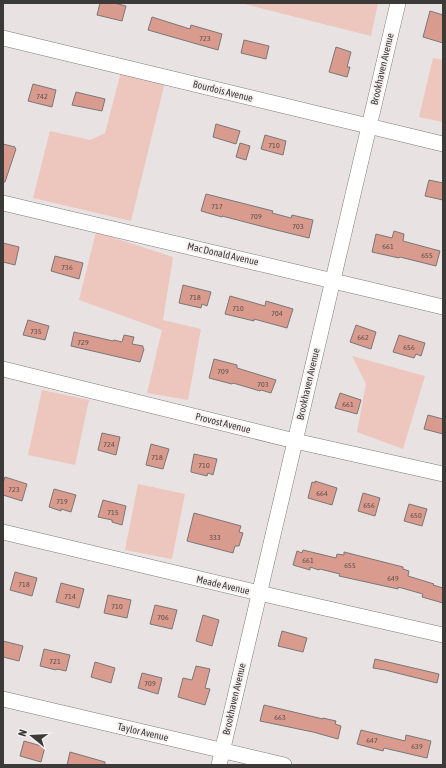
<svg xmlns="http://www.w3.org/2000/svg" width="446" height="768" font-family="'Asap Condensed',sans-serif">
<style>
.green{fill:#edc6bd}
.building{fill:#d89b8e;stroke:#7b7776}
.lines{fill:none;stroke-linecap:round;stroke-linejoin:round}
.street-casing{stroke:#807b7a;stroke-width:16}
.street{stroke:#fff;stroke-width:15}
.labels{text-anchor:middle;dominant-baseline:central;stroke-width:3.5;stroke-linejoin:round;paint-order:stroke}
.number-label{font-size:8px;fill:#63524e}
.street-label{font-size:10px;fill:#3c3a39;stroke:#f5f0ef}
</style>
<rect width="100%" height="100%" fill="#e8e3e2"/>
<g class="green">
<polygon points="240,3 378,3 371,36"/>
<polygon points="433,58 443,60 443,122 419,117"/>
<polygon points="121,72 165,82 131,221 33,198 50,131 90,140 105,133"/>
<polygon points="96,232 173,257 163,320 201,329 188,400 147,393 162,330 79,300"/>
<polygon points="352,356 425,376 403,449 357,432 366,384"/>
<polygon points="42,390 89,400 75,465 28,455"/>
<polygon points="138,484 185,494 172,559 125,550"/>
</g>
<g class="building">
<polygon points="100,3 114,3 126,6 122,21 97,15"/>
<polygon points="430,11 443,15 443,43 423,37"/>
<polygon points="152,17 190,29 191,25 222,34 218,50 148,30"/>
<polygon points="244,40 269,46 266,59 241,53"/>
<polygon points="336,47 351,52 347,67 350,67 347,77 329,72"/>
<polygon points="33,84 56,90 52,107 28,101"/>
<polygon points="76,92 105,99 102,111 72,105"/>
<polygon points="216,124 240,131 236,144 213,137"/>
<polygon points="265,135 286,141 283,155 261,149"/>
<polygon points="240,143 250,146 246,160 236,157"/>
<polygon points="3,144 15,147 15,148 16,149 5,182 3,182"/>
<polygon points="429,180 443,183 443,200 425,196"/>
<polygon points="206,194 273,211 272,213 291,218 292,215 313,220 309,238 268,228 222,216 222,217 201,211"/>
<polygon points="394,231 404,234 403,241 440,251 436,266 400,257 399,258 372,252 376,234 392,238"/>
<polygon points="3,243 19,247 15,265 3,262"/>
<polygon points="55,256 83,263 79,279 51,271"/>
<polygon points="183,285 211,292 207,306 202,304 201,308 179,303"/>
<polygon points="230,296 265,306 266,301 293,309 287,328 254,319 254,321 225,314"/>
<polygon points="28,320 49,326 45,340 23,335"/>
<polygon points="356,325 376,332 371,349 350,342"/>
<polygon points="74,332 113,341 114,340 122,342 124,335 134,337 132,344 143,346 143,348 144,349 140,362 71,346"/>
<polygon points="399,335 425,343 421,356 416,354 414,358 393,352"/>
<polygon points="214,359 237,365 237,368 276,380 271,393 261,390 260,391 233,383 232,384 209,378"/>
<polygon points="340,393 361,400 357,414 335,408"/>
<polygon points="428,415 443,419 443,434 424,429"/>
<polygon points="102,433 120,437 116,455 98,450"/>
<polygon points="151,444 169,449 163,469 146,465"/>
<polygon points="194,454 217,459 213,475 208,473 207,476 191,472 191,470"/>
<polygon points="5,477 27,484 22,501 3,495 3,483"/>
<polygon points="315,481 337,488 332,505 308,498 312,482 315,483"/>
<polygon points="54,489 76,495 71,512 61,509 61,511 49,507"/>
<polygon points="363,493 380,498 375,516 358,511"/>
<polygon points="103,500 126,506 122,525 112,522 112,520 98,517"/>
<polygon points="409,504 427,509 422,526 404,521"/>
<polygon points="194,513 241,526 239,532 243,533 239,546 235,546 233,553 187,541"/>
<polygon points="303,550 336,558 337,554 344,555 344,552 403,567 403,569 409,571 408,576 434,584 433,585 443,588 443,603 422,597 423,594 398,587 398,589 339,576 340,574 320,569 319,570 310,567 310,570 293,565 297,551 302,553"/>
<polygon points="15,572 37,578 32,596 10,590"/>
<polygon points="61,583 84,589 79,608 56,602"/>
<polygon points="108,595 131,600 127,618 104,613"/>
<polygon points="155,605 177,610 172,629 150,624"/>
<polygon points="203,615 219,620 212,646 196,641"/>
<polygon points="282,631 307,638 303,652 278,646"/>
<polygon points="3,641 23,646 19,661 3,657"/>
<polygon points="44,649 70,655 66,671 57,669 56,670 40,666"/>
<polygon points="375,659 439,674 437,683 385,670 373,668"/>
<polygon points="95,662 115,668 111,683 91,677"/>
<polygon points="196,666 210,669 205,688 210,689 205,705 178,697 183,678 192,680"/>
<polygon points="142,673 162,678 158,694 138,688"/>
<polygon points="264,705 323,719 323,718 336,721 335,724 341,726 338,739 313,732 260,721"/>
<polygon points="361,730 405,741 406,735 431,741 427,758 384,748 383,751 357,744"/>
<polygon points="24,741 45,747 41,762 20,756"/>
<polygon points="70,752 105,762 105,765 67,765"/>
</g>
<g class="lines">
<g class="street-casing">
<g id="street">
<polyline points="3,38 443,144"/>
<polyline points="3,203 443,307"/>
<polyline points="3,369 295,441 443,474"/>
<polyline points="3,532 259,593 443,635"/>
<polyline points="3,699 284,765"/>
<polyline points="219,765 398,3"/>
</g>
</g>
<use href="#street" class="street"/>
</g>
<g class="labels">
<g class="number-label">
<text x="205" y="38">723</text>
<text x="42" y="96">742</text>
<text x="274" y="145">710</text>
<text x="217" y="206">717</text>
<text x="256" y="216">709</text>
<text x="298" y="226">703</text>
<text x="388" y="246">661</text>
<text x="427" y="255">655</text>
<text x="67" y="267">736</text>
<text x="195" y="297">718</text>
<text x="238" y="308">710</text>
<text x="277" y="313">704</text>
<text x="36" y="331">735</text>
<text x="363" y="337">662</text>
<text x="83" y="342">729</text>
<text x="409" y="347">656</text>
<text x="223" y="371">709</text>
<text x="263" y="384">703</text>
<text x="348" y="404">661</text>
<text x="109" y="444">724</text>
<text x="157" y="457">718</text>
<text x="204" y="465">710</text>
<text x="14" y="489">723</text>
<text x="322" y="493">664</text>
<text x="62" y="501">719</text>
<text x="369" y="505">656</text>
<text x="113" y="512">715</text>
<text x="416" y="515">650</text>
<text x="215" y="537">333</text>
<text x="308" y="560">661</text>
<text x="350" y="565">655</text>
<text x="393" y="578">649</text>
<text x="24" y="584">718</text>
<text x="70" y="596">714</text>
<text x="117" y="606">710</text>
<text x="163" y="617">706</text>
<text x="55" y="661">721</text>
<text x="150" y="683">709</text>
<text x="280" y="717">663</text>
<text x="372" y="740">647</text>
<text x="417" y="746">639</text>
</g>
<g class="street-label">
<text transform="translate(382 69) rotate(-77)">Brookhaven Avenue</text>
<text transform="translate(223 91) rotate(14)">Bourdois Avenue</text>
<text transform="translate(223 254) rotate(13)">Mac Donald Avenue</text>
<text transform="translate(308 384) rotate(-77)">Brookhaven Avenue</text>
<text transform="translate(223 423) rotate(14)">Provost Avenue</text>
<text transform="translate(223 585) rotate(13)">Meade Avenue</text>
<text transform="translate(234 699) rotate(-77)">Brookhaven Avenue</text>
<text transform="translate(143 732) rotate(13)">Taylor Avenue</text>
</g>
</g>
<rect width="446" height="768" fill="none" stroke="#3c3a39" stroke-width="8"/>
<g transform="translate(32 736) rotate(288)" stroke="#f5f0ef" stroke-width="3" paint-order="stroke">
<path d="M0-3L7 15L0 10L-7 15Z" fill="#3c3a39"/>
<text y="-6" font-size="11" font-weight="bold" text-anchor="middle" fill="#3c3a39">N</text>
</g>
</svg>
